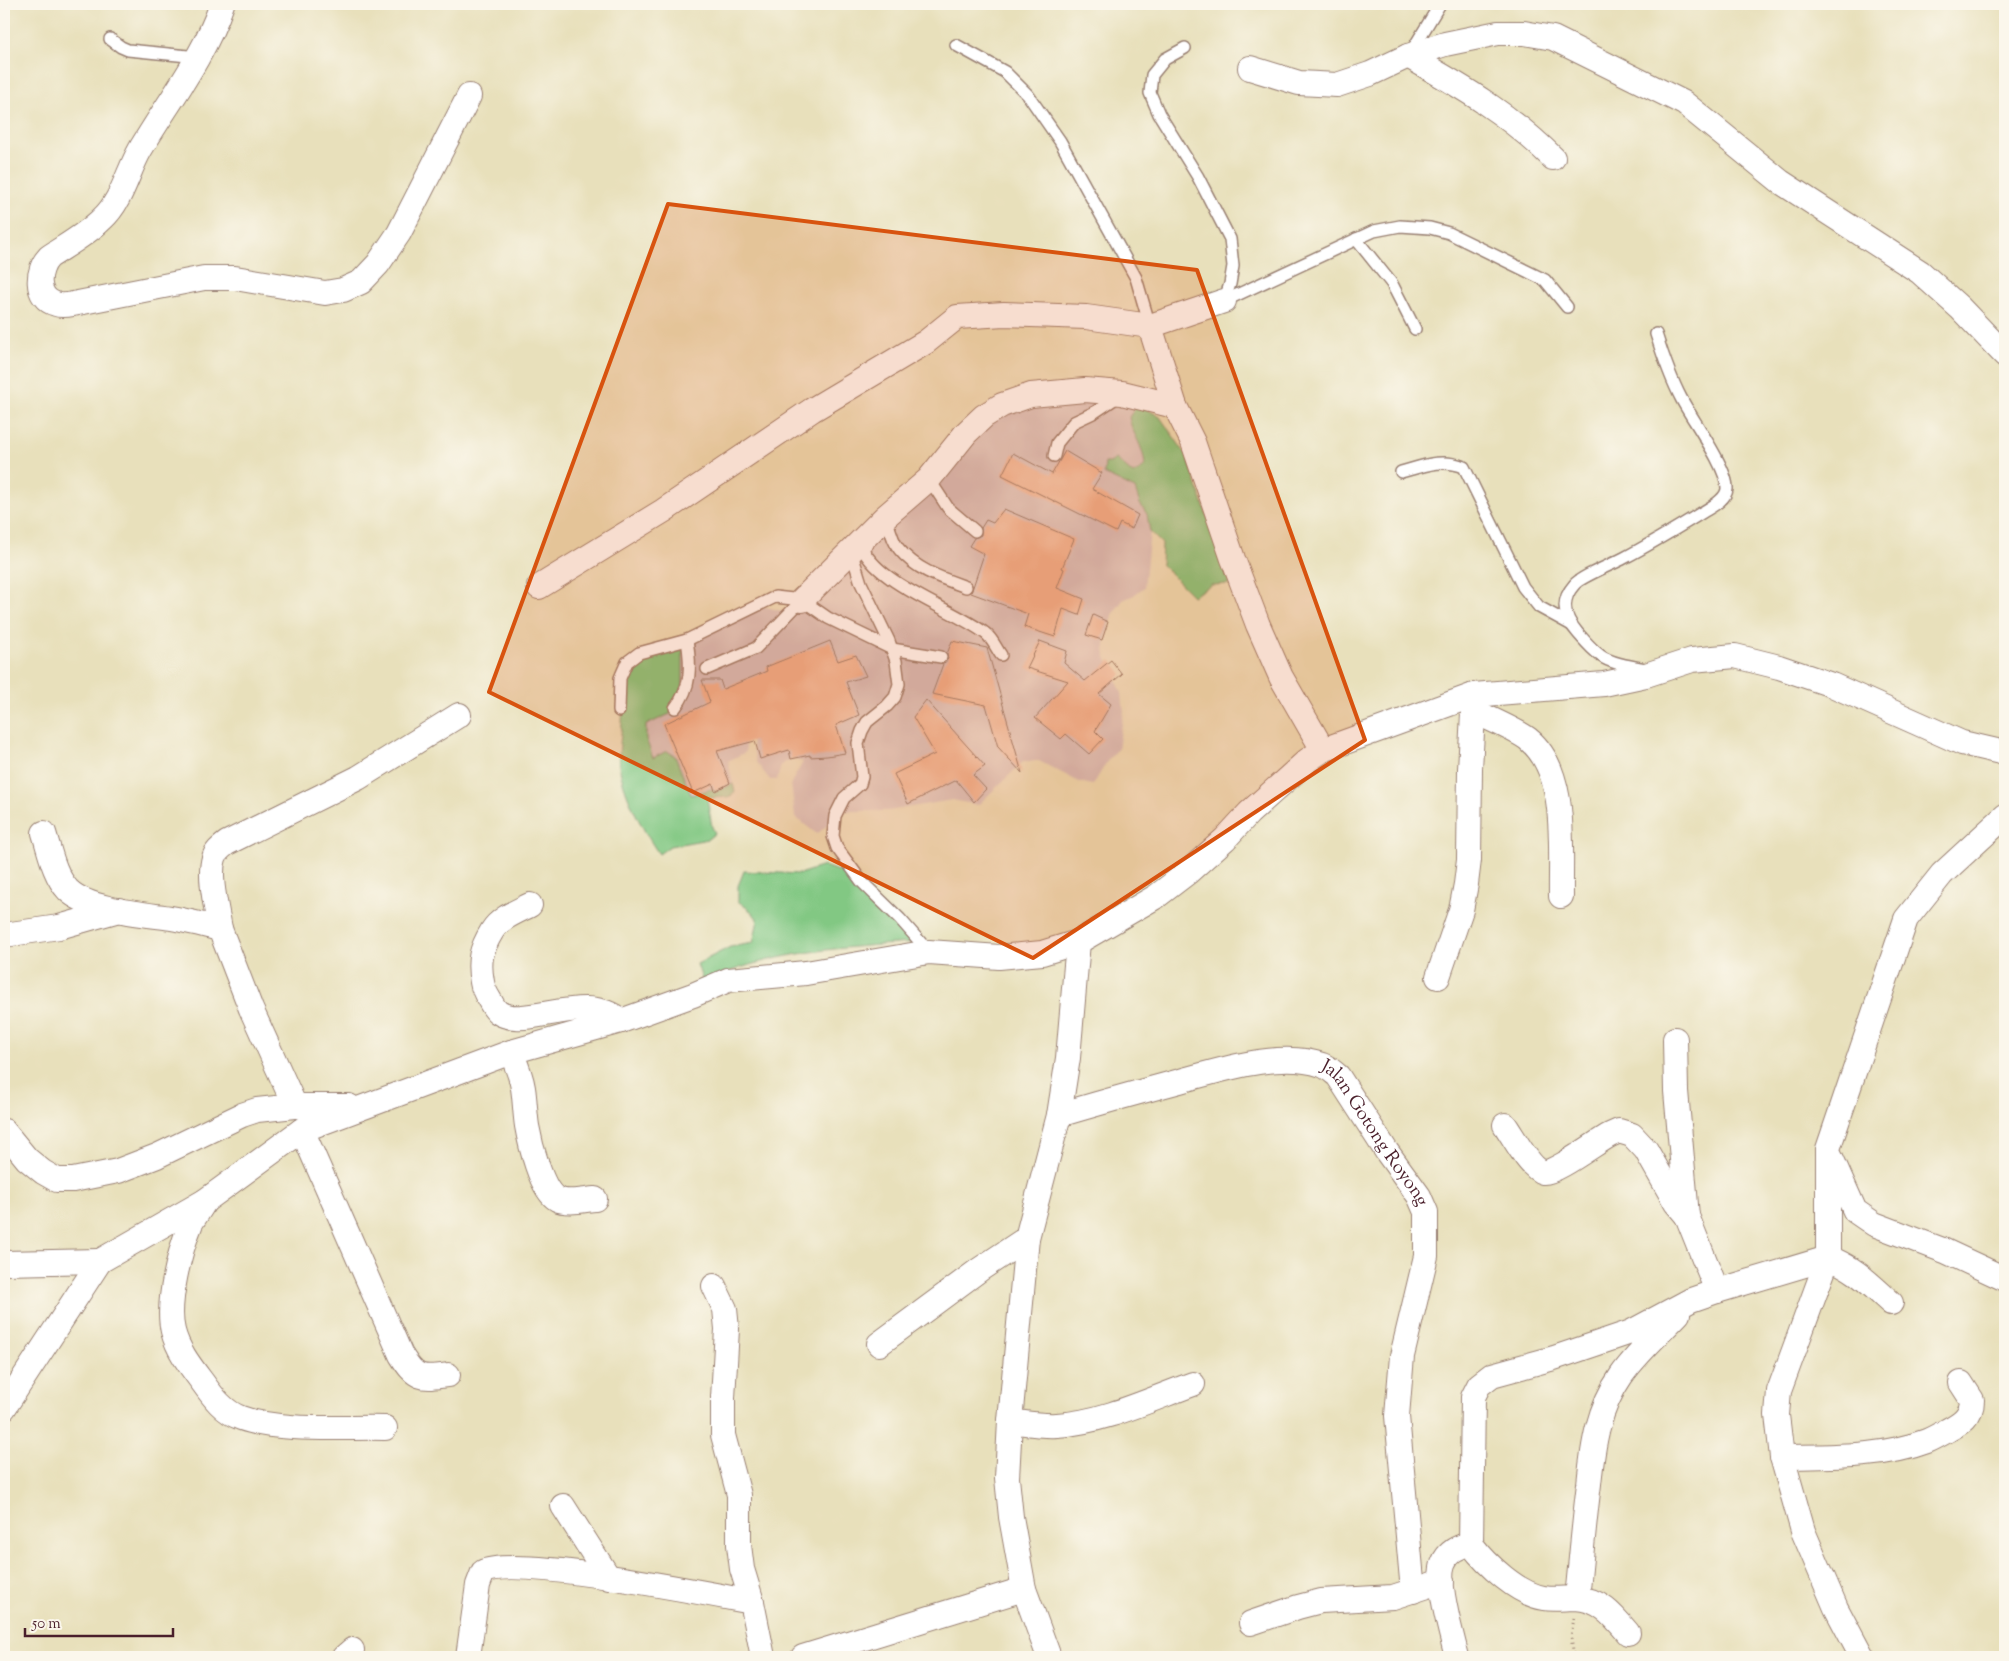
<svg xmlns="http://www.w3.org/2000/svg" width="2009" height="1661" font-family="'Sorts Mill Goudy',serif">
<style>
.industrial{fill:#d1bfbe}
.green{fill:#82c883;stroke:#667457}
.building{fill:#ecb191}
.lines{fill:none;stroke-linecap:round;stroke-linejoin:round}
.service-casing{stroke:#998073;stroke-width:14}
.minor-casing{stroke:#998073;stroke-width:26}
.path{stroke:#998073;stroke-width:3;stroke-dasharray:1 4;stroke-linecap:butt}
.service{stroke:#fff;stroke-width:11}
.minor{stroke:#fff;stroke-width:24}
.marked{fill:#d8530f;fill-opacity:0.2;stroke:#d8530f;stroke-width:4;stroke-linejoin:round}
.labels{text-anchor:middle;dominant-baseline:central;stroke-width:4.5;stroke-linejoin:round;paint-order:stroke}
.street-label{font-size:19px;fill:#4a1f2b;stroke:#fbf7ec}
</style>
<rect width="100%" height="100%" fill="#fbf7ec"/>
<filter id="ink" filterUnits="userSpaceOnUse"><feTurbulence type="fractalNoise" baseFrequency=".02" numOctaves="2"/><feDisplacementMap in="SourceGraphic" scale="10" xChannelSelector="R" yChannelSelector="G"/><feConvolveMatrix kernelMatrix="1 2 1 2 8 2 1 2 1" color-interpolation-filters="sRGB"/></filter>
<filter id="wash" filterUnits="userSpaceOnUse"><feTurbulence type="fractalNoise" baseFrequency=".0096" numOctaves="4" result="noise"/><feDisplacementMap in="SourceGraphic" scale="20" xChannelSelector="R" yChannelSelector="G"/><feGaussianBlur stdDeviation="1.12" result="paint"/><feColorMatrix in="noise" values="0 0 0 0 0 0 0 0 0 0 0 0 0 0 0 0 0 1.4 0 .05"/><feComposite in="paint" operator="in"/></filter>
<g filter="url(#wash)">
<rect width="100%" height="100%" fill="#e8e0bb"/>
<polygon class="industrial" points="1063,400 1137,406 1129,417 1131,428 1136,433 1144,452 1145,465 1142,469 1133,474 1135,489 1140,504 1147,514 1150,532 1144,587 1134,595 1123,600 1112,615 1105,645 1106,657 1122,693 1124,711 1118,749 1108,760 1093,785 1079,782 1039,761 1024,761 978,805 952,800 888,811 844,811 817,834 795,817 791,783 803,762 791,759 781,765 777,780 770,780 756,762 751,740 745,742 746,752 728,761 733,784 715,792 704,790 691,795 675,756 653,758 646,739 646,725 663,718 683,650 699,638 762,606 794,614 993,416"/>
<g class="green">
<path d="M1137 406H1142L1160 417 1187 456 1230 584 1211 585 1193 596 1161 564 1162 544 1150 532 1147 514 1140 504 1135 489 1104 474 1105 463H1110L1116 459 1133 474 1142 469 1145 465C1143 443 1132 435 1129 417Z"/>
<path d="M678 647 683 650V686L676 697 672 713 646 725V739L653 758 667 751 675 756 691 795 712 789 715 792 733 784 735 791 731 797 707 798 712 827 715 833 708 839 670 846 659 854C643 831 621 790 619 762 619 749 621 736 622 723 623 701 625 679 635 659Z"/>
<path d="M824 866 846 874 913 943C841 947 770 952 703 982L697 964 730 947 753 943 758 920 752 912 738 901V886L744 871 799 874Z"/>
</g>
<g id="blocks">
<g class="building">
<polygon points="1065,451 1102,473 1092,489 1138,515 1132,529 1120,523 1116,532 1002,475 1013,453 1052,474"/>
<polygon points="1004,509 1074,539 1062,568 1064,569 1057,588 1084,599 1079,615 1063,609 1055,637 1024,627 1028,614 971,593 984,554 969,546 974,538 981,535 981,528 986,520 993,523"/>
<polygon points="1093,615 1108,622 1102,640 1086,635"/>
<polygon points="830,641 838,661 856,655 866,676 846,682 859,715 836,725 845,753 827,756 810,757 810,755 791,759 789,750 760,759 755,741 717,751 730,783 715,791 713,784 693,793 664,724 710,702 702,680 720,680 723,689 767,671 766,667"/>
<polygon points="952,641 987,648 1022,773 998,747 986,705 932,694 943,664 948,659 947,654"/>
<polygon points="1040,641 1067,651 1064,663 1085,681 1111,660 1122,674 1099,694 1111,704 1095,731 1103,739 1089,754 1066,734 1061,739 1035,718 1068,681 1027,668"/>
<polygon points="926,700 985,766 973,775 986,789 974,802 956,780 908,804 894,774 935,754 913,717"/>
</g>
</g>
</g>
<g filter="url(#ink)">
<use href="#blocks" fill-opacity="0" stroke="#998073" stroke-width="1"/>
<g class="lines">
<g class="service-casing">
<g id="service">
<polyline points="110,39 121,47 128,50 198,57"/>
<polyline points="956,45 1005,72 1028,95 1060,141 1136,278 1150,326"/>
<polyline points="1185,48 1165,59 1152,75 1150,93 1159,114 1198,177 1230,239 1233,266 1230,284 1224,301"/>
<polyline points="1411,52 1440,4"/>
<polyline points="1356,239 1392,284 1415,329"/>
<polyline points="1224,301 1374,231 1400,226 1430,228 1449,233 1545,280 1567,307"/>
<polyline points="1054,456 1057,443 1074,422 1095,412 1119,396"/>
<path d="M1401 472C1423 466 1442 458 1464 467L1523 587 1539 607 1570 624"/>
<polyline points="929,479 948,508 975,531"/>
<path d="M886 516C889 526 892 541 899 549 916 570 941 578 966 587"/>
<path d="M860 542C872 583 952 608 985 633 992 638 996 648 1001 655"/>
<polyline points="851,551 861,583 889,641 896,661 899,684 895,697 887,706 867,722 862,731 858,743 862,777 860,784 844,798 835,816 833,836 837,848 862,882 900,919 929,952"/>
<polyline points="707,669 756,648 802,600"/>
<path d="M1645 669C1631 666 1612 664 1601 656 1592 650 1584 640 1577 632 1564 617 1560 601 1574 585 1580 577 1613 564 1624 558 1651 544 1677 528 1703 512 1711 507 1726 500 1727 489 1728 468 1691 418 1681 398 1670 377 1663 356 1656 334"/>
<path d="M675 708C692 687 691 665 687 640"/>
<polyline points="619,711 620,678 627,662 639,653 687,640 775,597 802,600 828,618 892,649 941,657"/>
</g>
</g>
<g class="minor-casing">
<g id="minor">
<path d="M222 4C204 57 169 101 140 150 127 173 122 201 102 219 87 234 67 245 49 257 37 269 34 298 56 304 61 306 68 305 73 304L204 278H235L325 293 343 290 361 282 378 264 399 233 469 96"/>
<path d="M1408 56C1462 87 1508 113 1553 158"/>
<polyline points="1250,68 1299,83 1337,85 1370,74 1408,56 1445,44 1498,33 1524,33 1553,38 1684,103 1781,182 1920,272 1960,308 2005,355"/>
<polyline points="1224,301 1150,326 1175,406 1193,442 1233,559 1258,625 1281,677 1323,750"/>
<polyline points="539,587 663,511 812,410 926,342 957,317 1004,314 1086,317 1150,326"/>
<polyline points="802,600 886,516 929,479 966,433 984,416 1002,405 1031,395 1085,390 1122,393 1175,406"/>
<path d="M1473 711C1488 718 1516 730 1528 739 1569 772 1560 849 1561 896"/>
<path d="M44 833C50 852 54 875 68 890 88 910 144 914 171 918 188 921 204 925 220 929L251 1009 295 1106H349"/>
<path d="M530 905C516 912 500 918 492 931 481 949 478 961 482 982 483 989 486 994 489 999 492 1004 494 1009 498 1012 524 1031 585 990 621 1021"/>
<path d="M220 929C217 910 208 877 214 858 216 851 222 847 227 843L358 778 459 715"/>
<polyline points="4,935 59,927 119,910"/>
<polyline points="1438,977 1461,910 1466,884 1469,860 1470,769 1474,695"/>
<polyline points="1675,1039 1676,1091 1687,1216 1717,1291"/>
<path d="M511 1052C516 1064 521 1075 523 1088 525 1101 525 1113 527 1126 530 1143 541 1190 557 1199 567 1204 584 1200 595 1199"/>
<path id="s1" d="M1059 1115C1099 1103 1139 1092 1180 1081 1221 1070 1281 1050 1322 1065 1328 1067 1333 1072 1338 1076L1387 1152 1419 1196 1426 1212V1256L1402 1356 1397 1416 1413 1591"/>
<path d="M1505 1125C1513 1136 1530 1169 1543 1172 1553 1175 1598 1141 1610 1135L1619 1131 1632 1135 1646 1150 1676 1203 1687 1216"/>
<path d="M302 1130 401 1355C416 1379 421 1379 448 1375"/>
<polyline points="4,1131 27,1159 43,1172 57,1180 73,1180 118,1171 157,1156 242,1115 257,1110 295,1106"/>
<polyline points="1831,1157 1855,1211 1874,1224 1945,1251 2005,1279"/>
<path d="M205 1201C201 1208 195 1216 191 1223 180 1250 166 1303 173 1331 178 1351 191 1367 203 1383 213 1397 224 1412 241 1418 279 1432 343 1427 385 1428"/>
<polyline points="4,1263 100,1261"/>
<polyline points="714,1286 725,1309 727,1329 723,1398 723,1435 739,1495 739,1545 742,1569 752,1602"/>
<polyline points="879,1344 979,1270 1027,1238"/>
<polyline points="4,1408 100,1261 205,1201 302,1130 511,1052 621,1021 693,995 728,980 806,973 929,952 999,957 1042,953 1078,942 1157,896 1187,873 1225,839 1249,813 1308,760 1323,750 1474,695 1604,684 1646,675 1692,660 1735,656 1779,667 1832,685 1962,743 2005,753"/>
<path d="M1010 1421C1026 1423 1041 1426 1057 1425 1104 1422 1149 1400 1193 1384"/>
<path d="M1782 1457C1829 1456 1882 1458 1927 1441 1934 1438 1941 1434 1948 1430 1961 1423 1972 1416 1972 1400L1961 1383"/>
<polyline points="563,1506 609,1578"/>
<path d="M1577 1598C1581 1560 1584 1522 1589 1484 1593 1445 1598 1409 1621 1376 1637 1353 1659 1334 1678 1314"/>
<polyline points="1251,1623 1298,1607 1321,1601 1393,1597 1442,1581"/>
<path d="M1628 1633C1613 1615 1600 1599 1575 1598 1565 1598 1554 1600 1544 1598 1518 1594 1487 1565 1471 1544L1473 1397 1479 1385 1492 1375 1554 1358 1631 1332 1691 1300 1717 1291 1828 1258C1853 1266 1871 1285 1891 1303"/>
<polyline points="344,1657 352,1650"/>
<path d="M468 1657 478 1585 483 1572C513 1555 709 1594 752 1602L763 1657"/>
<polyline points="803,1657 1024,1589"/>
<polyline points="1049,1657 1024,1589 1011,1517 1007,1478 1010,1421 1027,1238 1059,1115 1068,1058 1078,942"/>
<path d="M1457 1657C1452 1636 1436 1583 1443 1564 1447 1552 1459 1546 1471 1544"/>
<polyline points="1862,1657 1836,1608 1803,1531 1782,1457 1777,1415 1779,1391 1828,1258 1828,1149 1906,919 1942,874 2005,816"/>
</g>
</g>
<polyline class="path" points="1574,1618 1571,1636 1574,1657"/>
<use href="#service" class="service"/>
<use href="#minor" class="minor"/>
</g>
</g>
<path class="marked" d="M668 204 1197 270 1365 740 1033 958 489 692Z"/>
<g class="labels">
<g class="street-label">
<text stroke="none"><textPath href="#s1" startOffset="358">Jalan Gotong Royong</textPath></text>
</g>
</g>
<rect width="2009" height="1661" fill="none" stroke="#fbf7ec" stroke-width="20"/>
<path d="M25 1628v8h148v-8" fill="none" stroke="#4a1f2b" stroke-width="2.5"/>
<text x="32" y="1628" font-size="15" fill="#4a1f2b" stroke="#fbf7ec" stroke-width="4" paint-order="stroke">50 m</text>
</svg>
